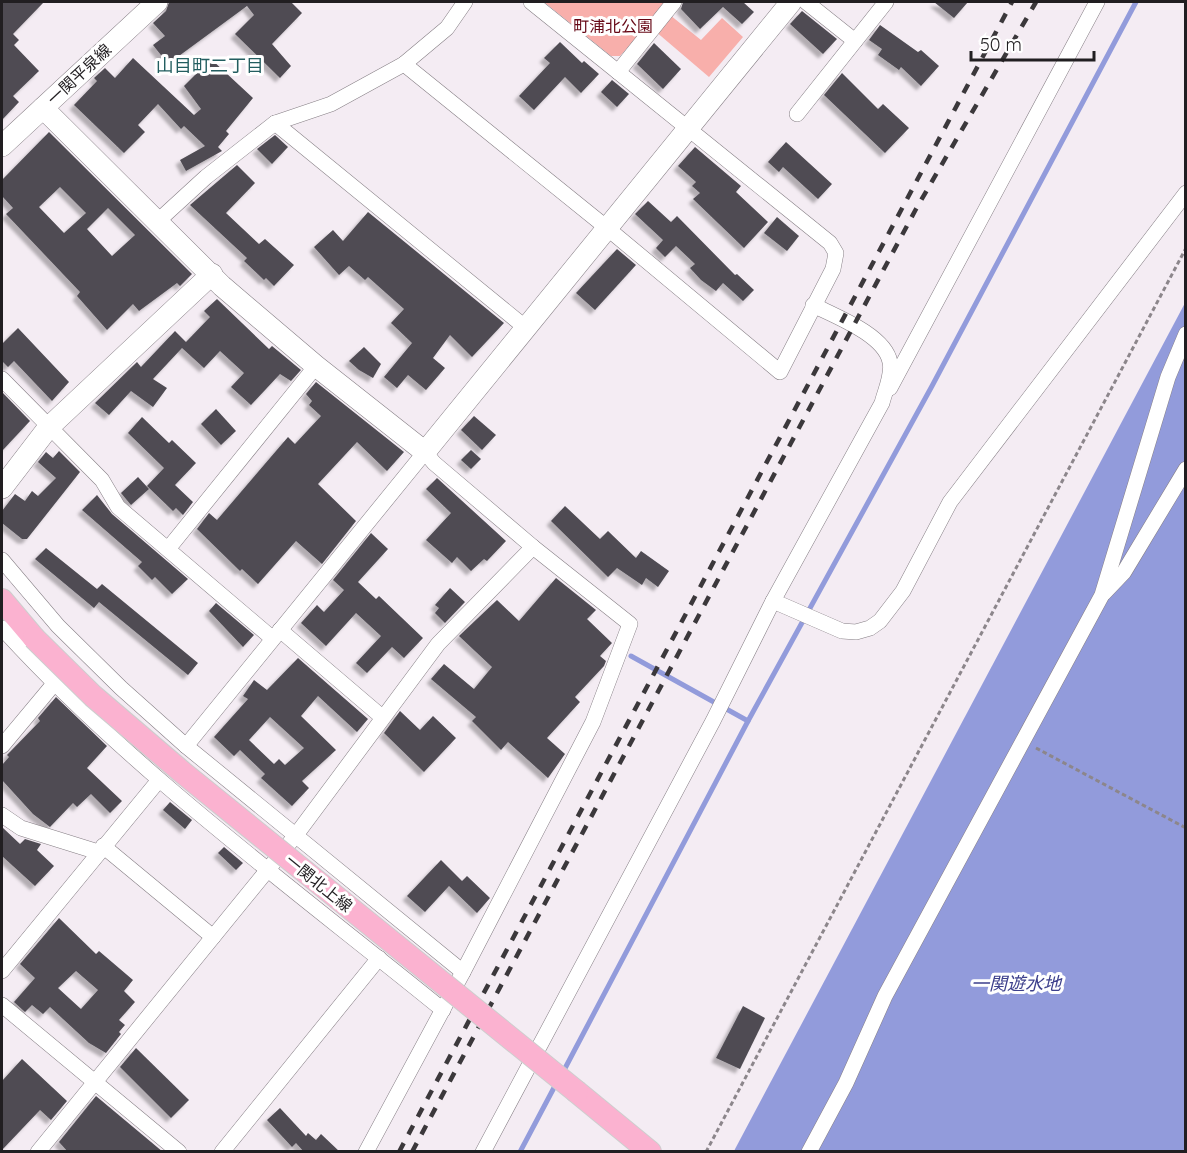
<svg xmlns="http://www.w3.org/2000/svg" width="1187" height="1153" font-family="Quicksand,'Noto Sans JP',sans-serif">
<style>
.green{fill:#f8afab}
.water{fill:#929bdb}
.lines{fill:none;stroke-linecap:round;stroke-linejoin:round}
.stream{stroke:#929bdb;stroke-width:5}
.building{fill:#4f4c53;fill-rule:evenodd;filter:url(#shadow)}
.street-casing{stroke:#867f85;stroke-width:16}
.secondary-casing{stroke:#867f85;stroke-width:22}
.primary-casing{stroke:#cecece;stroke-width:24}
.path{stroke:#8c868b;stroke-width:3;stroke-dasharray:4.5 3;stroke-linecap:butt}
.street{stroke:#fff;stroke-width:15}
.secondary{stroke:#fff;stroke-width:21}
.primary{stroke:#fbb2d0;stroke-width:22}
.rail{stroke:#3b383b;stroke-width:4.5;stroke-dasharray:10 10;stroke-linecap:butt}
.primary-bridge-casing{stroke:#cecece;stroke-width:24;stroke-linecap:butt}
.primary-bridge{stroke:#fbb2d0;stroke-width:22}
.labels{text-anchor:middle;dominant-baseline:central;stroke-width:6;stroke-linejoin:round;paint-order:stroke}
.park-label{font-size:16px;fill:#650614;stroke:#fff}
.street-label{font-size:16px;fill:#211e21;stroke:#fff}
.neighbourhood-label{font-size:18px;fill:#235e60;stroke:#fff}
.water-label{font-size:18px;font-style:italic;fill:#3d408c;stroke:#fff}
</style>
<defs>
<filter id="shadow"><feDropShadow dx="-4.5" dy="4.5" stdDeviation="1.5" flood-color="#0004"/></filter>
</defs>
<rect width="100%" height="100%" fill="#f4ecf3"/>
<polygon class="green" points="544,2 664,2 660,7 701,40 722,18 743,37 709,77 648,25 620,56 611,56"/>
<polygon class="water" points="1185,303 1185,1151 734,1151"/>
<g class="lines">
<g class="stream">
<polyline points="631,656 748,721"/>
<polyline points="562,1074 748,721 932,386 1136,2"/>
<polyline points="520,1152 557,1082"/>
</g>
</g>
<g class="building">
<polygon points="2,2 44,2 13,34 19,40 14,45 39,71 13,96 19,102 2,120"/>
<polygon points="169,2 291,2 302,13 272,44 291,66 280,78 235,34 254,15 247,6 168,64 153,45 165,36 153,23 166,11"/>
<polygon points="683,2 743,2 754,12 742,24 723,7 700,29 681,9"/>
<polygon points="934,2 968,2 954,18"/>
<polygon points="802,11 837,39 823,54 790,24"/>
<polygon points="880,25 918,52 921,50 939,66 921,86 901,67 899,70 878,55 882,49 869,40"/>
<polygon points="560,42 582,63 584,61 599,74 581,93 565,77 534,110 519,96 550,63 544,58"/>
<polygon points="654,43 681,69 663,89 637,64"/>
<polygon points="133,58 194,115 201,109 184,86 211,59 253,98 226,131 229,134 218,147 222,151 186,171 180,160 205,146 184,126 181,129 158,104 138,125 145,132 124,153 74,105 97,81 94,78 105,68 115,78"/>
<polygon points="842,73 878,109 883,104 909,128 885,153 824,95"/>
<polygon points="612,80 629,94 617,107 601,92"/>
<path d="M49 132 192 274 180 286 177 283 139 311 133 304 107 330 77 296 80 292 6 214 13 208 2 196V180ZM60 187 86 213 64 233 39 207ZM108 208 135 235 112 256 87 229Z"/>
<polygon points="275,135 288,147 272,164 257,149"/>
<polygon points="786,142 832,184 818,199 783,167 779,172 768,162"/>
<polygon points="695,147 741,186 736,192 768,222 744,248 693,199 700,193 692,186 696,182 678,166"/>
<polygon points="237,165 255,183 226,213 259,244 265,239 294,265 274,286 266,278 264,280 244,261 247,258 190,205"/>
<polygon points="648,201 671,222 677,216 735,275 737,274 754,290 743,301 723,283 716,291 701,280 690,268 695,264 676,246 665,257 656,248 663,240 635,214"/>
<polygon points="368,212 504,323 472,357 450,335 433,358 445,368 426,390 408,375 397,388 384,377 412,343 391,323 404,309 368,277 365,280 349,266 339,275 314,247 333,230 343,241"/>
<polygon points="777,217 799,236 787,251 764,233"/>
<polygon points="617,249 636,265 595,310 576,293"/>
<polygon points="217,299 269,349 272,346 301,370 291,381 280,374 251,405 231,387 244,373 220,351 204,368 182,348 153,379 167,388 153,407 131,391 109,415 95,403 137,362 141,367 175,331 186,342 210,317 204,311"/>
<polygon points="18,328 69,382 52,401 14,361 8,367 2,361 2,344"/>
<polygon points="364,347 381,364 373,378 359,370 349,361"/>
<polygon points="316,382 404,452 387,471 357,442 318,484 356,521 322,564 296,541 258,584 242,569 240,571 197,529 209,513 217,520 288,437 295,444 321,416 309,405 312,401 306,394"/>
<polygon points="2,392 30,421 2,451"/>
<polygon points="216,409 236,431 221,445 201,424"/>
<polygon points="474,416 496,435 482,450 461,430"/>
<polygon points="142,417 169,443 172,440 196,463 175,485 193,502 183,515 176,508 173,511 147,486 164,468 128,433"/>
<polygon points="471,450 481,459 471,469 461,460"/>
<polygon points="59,451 80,472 27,539 22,539 2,523 2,511 15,494 25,501 32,491 38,496 56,478 38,462 46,452 53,458"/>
<polygon points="138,477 149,489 131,505 121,493"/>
<polygon points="437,478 506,541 487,561 484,559 471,571 457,557 452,563 426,540 451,513 426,489"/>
<polygon points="97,495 112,514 188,579 172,594 155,577 152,580 138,566 142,562 82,510"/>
<polygon points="565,506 600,539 608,531 636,558 641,551 669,571 658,587 646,578 642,585 617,568 608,577 551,521"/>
<polygon points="371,533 388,549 358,582 376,599 379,596 423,638 404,658 392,647 367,673 356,663 381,636 356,613 326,646 301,623 317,605 324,612 344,590 333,580"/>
<polygon points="46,548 97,589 102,584 198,663 188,675 99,602 94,608 35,559"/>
<polygon points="556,578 596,610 587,619 612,643 600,656 606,661 604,666 575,697 580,702 547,738 565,754 548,778 508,742 501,750 472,721 476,717 431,679 444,664 474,689 492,667 459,636 497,600 519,621"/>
<polygon points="450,588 465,602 445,623 435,613 439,608 435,605"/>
<polygon points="216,603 254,635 243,647 209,611"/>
<path d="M298 658 368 719 357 732 318 696 301 716 336 750 302 781 309 788 292 806 261 778 265 774 240 750 234 756 214 737 248 699 243 696 254 680 267 690ZM270 717 304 748 285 765 279 759 274 764 249 740Z"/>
<polygon points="56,697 107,746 87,768 122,801 110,813 91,794 77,807 73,803 50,827 33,814 2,780 2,765 9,757 7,755 40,721 38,718"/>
<polygon points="400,711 420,730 433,716 456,738 424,772 384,733"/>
<polygon points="170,802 192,820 185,829 163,810"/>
<polygon points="2,827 20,844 25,839 41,844 37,850 54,866 35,886 2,856"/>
<polygon points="224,847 243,863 236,870 218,853"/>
<polygon points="441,860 462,881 467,876 490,898 477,913 449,886 425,912 407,896"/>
<path d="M59 918 96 954 99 951 133 980 124 991 135 1002 119 1020 125 1025 119 1032 121 1034 106 1053 89 1043 50 1007 43 1014 32 1005 25 1012 14 1002 35 978 20 964ZM76 971 98 990 81 1009 58 988Z"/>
<polygon points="743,1006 765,1018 740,1069 716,1058"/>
<polygon points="136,1048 189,1100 171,1118 120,1067"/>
<polygon points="22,1059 67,1101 51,1120 40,1110 2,1150 2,1081"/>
<polygon points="96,1096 163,1152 68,1152 59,1142"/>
<polygon points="280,1108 306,1136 308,1133 316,1140 321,1134 340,1152 304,1152 296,1143 292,1147 267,1120"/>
</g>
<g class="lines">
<g class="street-casing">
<g id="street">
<polyline points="531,2 618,72 674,2"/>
<polyline points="806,2 855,41"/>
<polyline points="404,64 607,228 780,372 833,269 836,253 830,243 618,72"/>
<polyline points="797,114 886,2"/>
<polyline points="275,123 526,328"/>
<polyline points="158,221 206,177 275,123 331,104 404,64 447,28 465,2"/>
<path d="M813 305C835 316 885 335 890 362 893 374 885 391 882 403L773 601 842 631 856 632 870 628 880 621 903 591 950 502 1186 193"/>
<polyline points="2,379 102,480 118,507 272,638"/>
<polyline points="890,388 1097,2"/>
<polyline points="168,549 316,366"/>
<polyline points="2,560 58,626 121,688 186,746 463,972"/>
<polyline points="1104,593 1124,572 1186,469"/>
<path d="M2 628C132 771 293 888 443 1010"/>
<polyline points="280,630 382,717"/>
<polyline points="2,746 53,685"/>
<polyline points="186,746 425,452 434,463 533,547 630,624 593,722 463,972 366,1152"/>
<polyline points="2,815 21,828 98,852"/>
<polyline points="103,846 213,937"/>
<polyline points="2,971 159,780"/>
<polyline points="2,1005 179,1152"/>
<polyline points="38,1152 296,835 438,644 533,547"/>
<polyline points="222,1152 379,958"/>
<polyline points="483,1152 713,721 773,601"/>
<polyline points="809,1152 846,1083 885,996 1102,595 1168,377 1186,334"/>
</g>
</g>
<g class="secondary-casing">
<g id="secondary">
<polyline points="43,108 222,286 316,366 425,452 791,2"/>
<polyline points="2,146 157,2"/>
<polyline points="2,488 48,428 212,274"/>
</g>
</g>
<g class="primary-casing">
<g id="primary">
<polyline points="2,600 34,638"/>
<polyline points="577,1092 650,1152"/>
</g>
</g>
<g class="path">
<polyline points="1036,748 1186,828"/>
<polyline points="706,1152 1186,248"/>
</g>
<use href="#street" class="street"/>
<use href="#secondary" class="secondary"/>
<use href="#primary" class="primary"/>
<g class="rail">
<polyline points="399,1152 1012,2"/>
<polyline points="412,1152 916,209 1036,2"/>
</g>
<g class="primary-bridge-casing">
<polyline id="primary-bridge" points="34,638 93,696 182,772 577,1092"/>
</g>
<use href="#primary-bridge" class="primary-bridge"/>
</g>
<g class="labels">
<g class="park-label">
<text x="613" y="26">町浦北公園</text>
</g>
<g class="street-label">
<text transform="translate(79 74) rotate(-43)">一関平泉線</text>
<text transform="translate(319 883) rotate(39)">一関北上線</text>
</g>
<g class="neighbourhood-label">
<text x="210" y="65">山目町二丁目</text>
</g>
<g class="water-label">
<text x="1016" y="983">一関遊水地</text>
</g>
</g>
<rect width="1187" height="1153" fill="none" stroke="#211e21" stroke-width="6"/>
<path d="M971 51v9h123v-9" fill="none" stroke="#211e21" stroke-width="3"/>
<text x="980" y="51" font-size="18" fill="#211e21" stroke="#ffffff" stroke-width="4.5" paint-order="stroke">50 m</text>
</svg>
